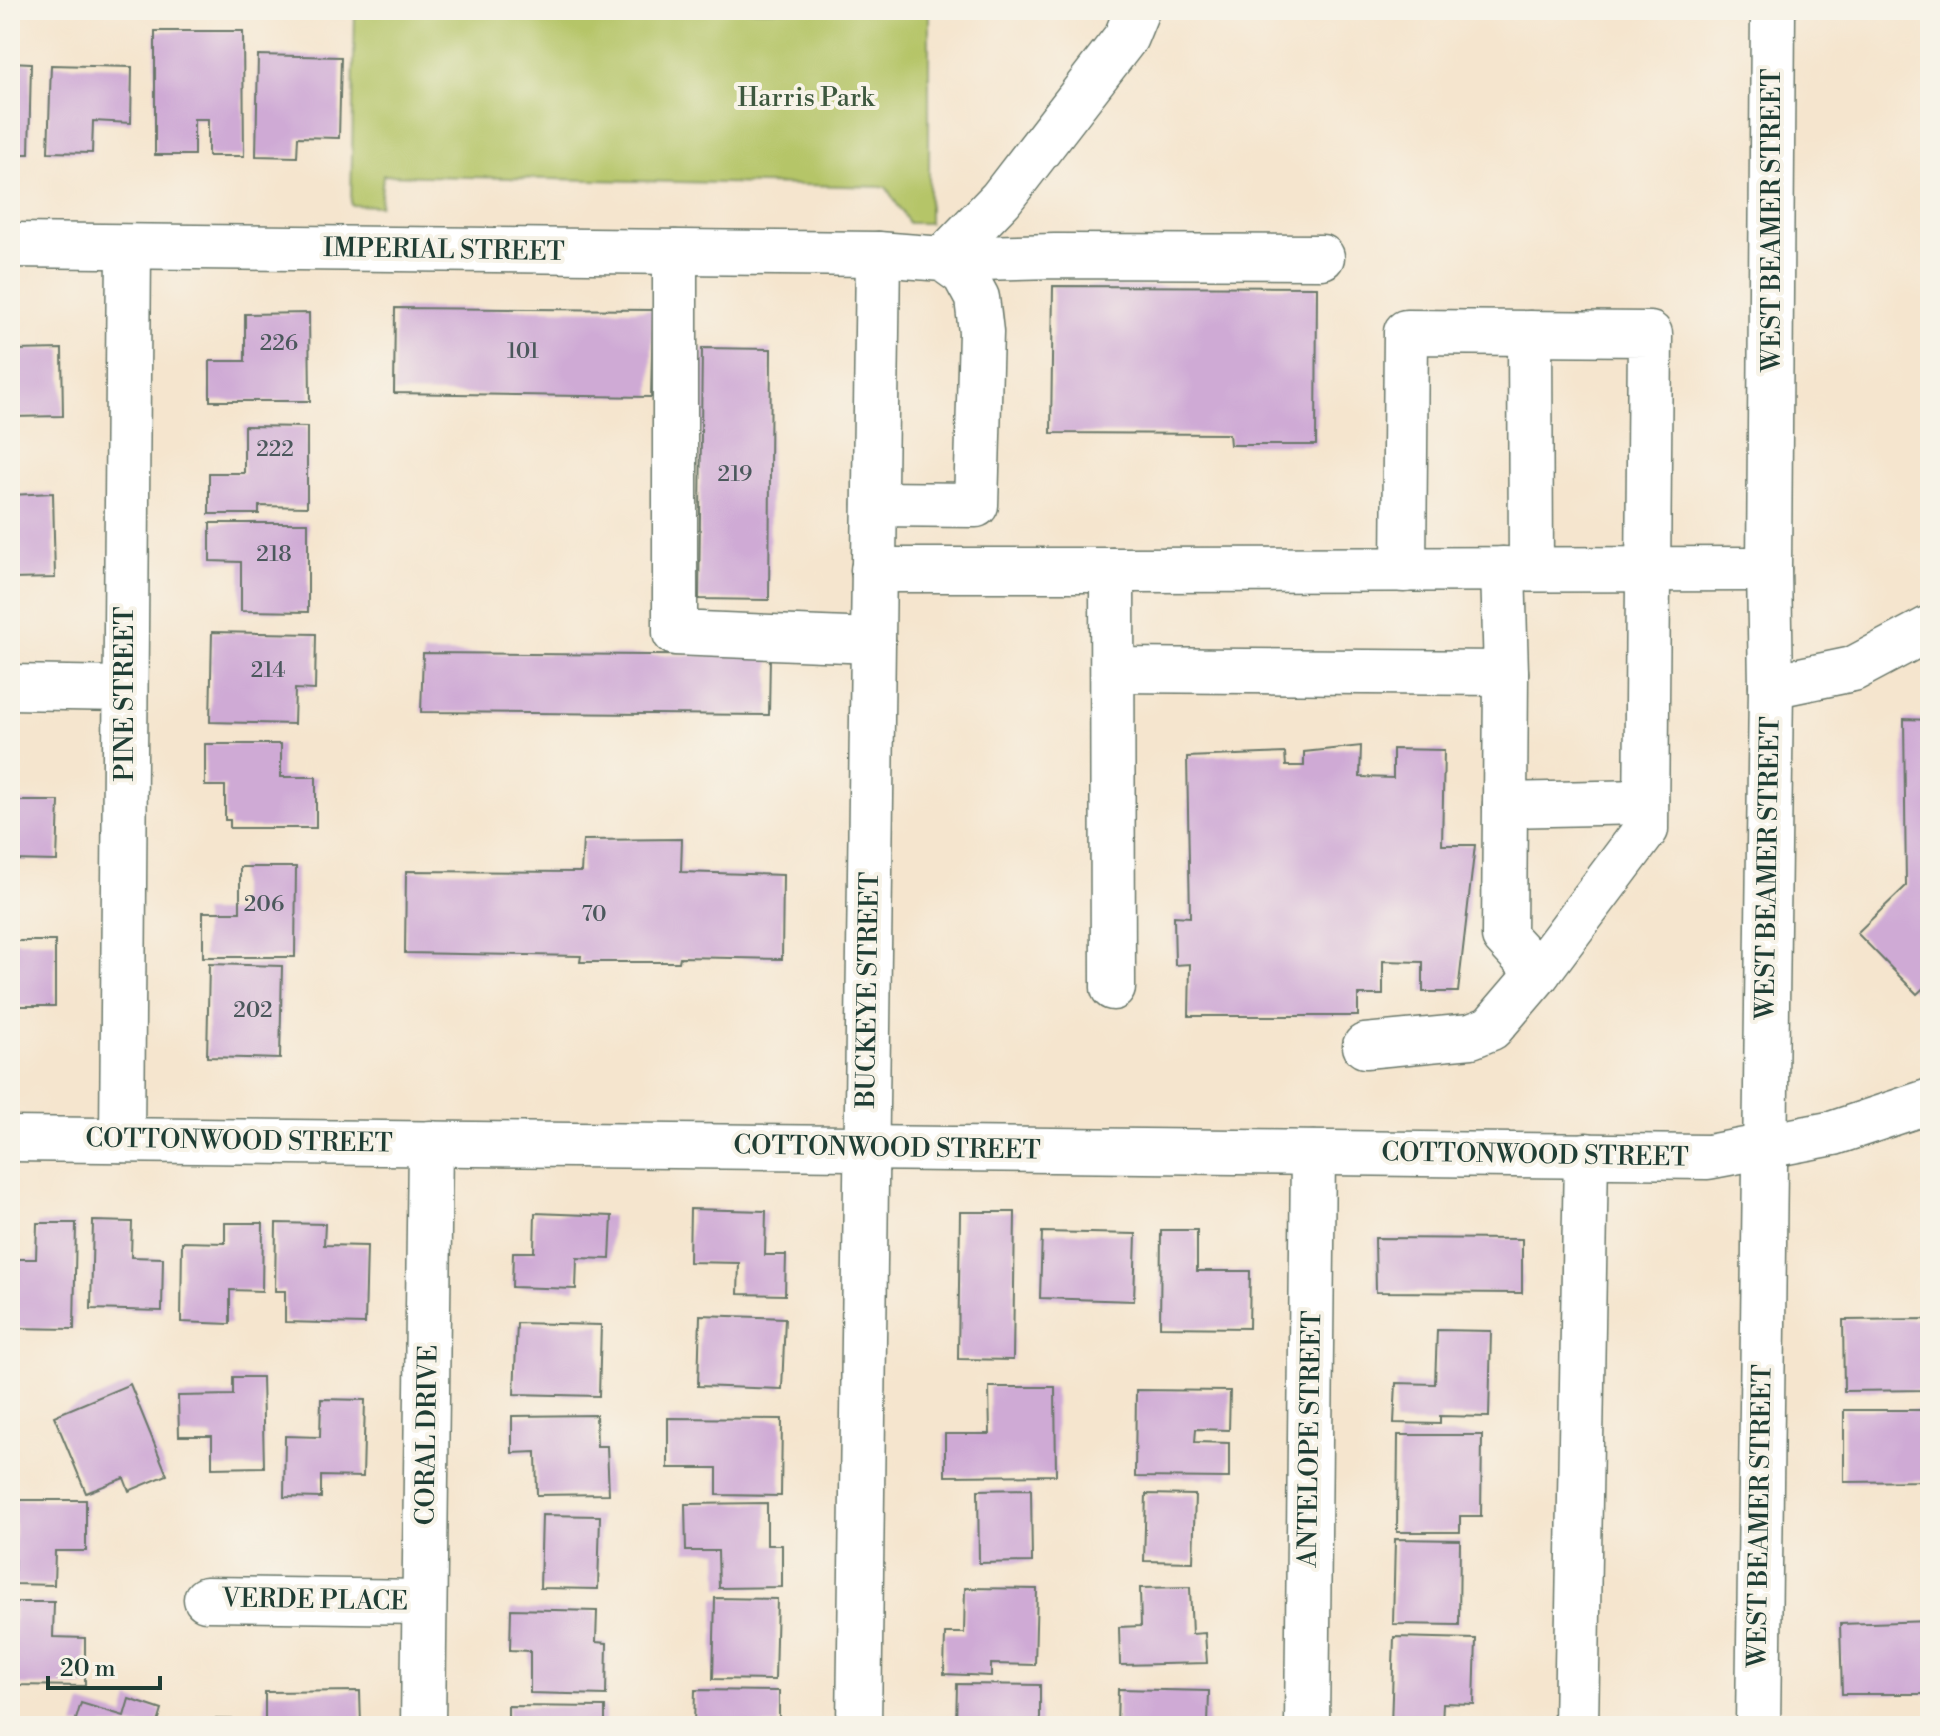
<svg xmlns="http://www.w3.org/2000/svg" width="1940" height="1736" font-family="'Libre Bodoni',serif">
<style>
.green{fill:#b5c568;stroke:#6a814e;stroke-width:2}
.building{fill:#cfaad5}
.lines{fill:none;stroke-linecap:round;stroke-linejoin:round}
.minor-casing{stroke:#6a786a;stroke-width:47}
.minor{stroke:#fff;stroke-width:44}
.labels{text-anchor:middle;dominant-baseline:central;stroke-width:8;stroke-linejoin:round;paint-order:stroke}
.number-label{font-size:22px;fill:#4b585c}
.park-label{font-size:26px;fill:#3d583e;stroke:#f7f3e8}
.street-label{font-size:26px;fill:#1f3d34;stroke:#f7f3e8}
</style>
<rect width="100%" height="100%" fill="#f7f3e8"/>
<filter id="ink" filterUnits="userSpaceOnUse"><feTurbulence type="fractalNoise" baseFrequency=".0125" numOctaves="2"/><feDisplacementMap in="SourceGraphic" scale="16" xChannelSelector="R" yChannelSelector="G"/><feConvolveMatrix kernelMatrix="1 2 1 2 8 2 1 2 1" color-interpolation-filters="sRGB"/></filter>
<filter id="wash" filterUnits="userSpaceOnUse"><feTurbulence type="fractalNoise" baseFrequency=".006" numOctaves="4" result="noise"/><feDisplacementMap in="SourceGraphic" scale="32" xChannelSelector="R" yChannelSelector="G"/><feGaussianBlur stdDeviation="1.8" result="paint"/><feColorMatrix in="noise" values="0 0 0 0 0 0 0 0 0 0 0 0 0 0 0 0 0 1.4 0 .05"/><feComposite in="paint" operator="in"/></filter>
<g filter="url(#wash)">
<rect width="100%" height="100%" fill="#f5e5ce"/>
<polygon class="green" points="355,10 929,10 929,223 909,223 886,187 383,175 380,206 351,205"/>
<g id="blocks">
<g class="building">
<polygon points="155,31 243,31 244,156 208,156 208,119 194,119 194,155 155,155"/>
<polygon points="258,55 341,57 339,138 298,137 297,157 256,156"/>
<polygon points="10,62 31,63 29,154 10,154"/>
<polygon points="51,65 132,67 131,123 93,121 92,153 48,152"/>
<polygon points="1053,286 1317,287 1316,445 1230,445 1229,434 1051,433"/>
<polygon points="395,308 653,310 651,397 394,393"/>
<polygon points="309,313 310,401 210,401 210,361 245,361 245,314"/>
<polygon points="10,316 14,316 14,350 62,349 63,416 10,417"/>
<polygon points="702,348 771,349 769,600 699,599"/>
<polygon points="244,426 307,427 307,507 259,506 259,514 209,514 209,473 244,473"/>
<polygon points="53,493 55,578 10,579 10,495"/>
<polygon points="210,523 308,523 308,612 241,611 241,562 210,561"/>
<polygon points="212,632 316,634 315,690 295,689 294,724 210,722"/>
<polygon points="423,653 770,656 769,715 421,712"/>
<polygon points="1904,719 1930,720 1930,982 1917,994 1857,933 1906,886"/>
<polygon points="205,744 281,744 281,777 316,777 316,828 230,828 230,820 225,820 225,786 205,786"/>
<polygon points="1361,746 1360,777 1393,778 1393,749 1444,750 1442,845 1475,845 1458,992 1423,992 1423,962 1383,961 1383,995 1358,995 1358,1016 1189,1016 1190,964 1175,965 1174,916 1190,917 1187,757 1285,753 1286,766 1304,766 1304,752"/>
<polygon points="10,801 59,801 57,861 10,860"/>
<polygon points="682,839 681,872 783,875 782,959 680,957 679,962 580,962 581,956 405,953 406,871 581,872 583,840"/>
<polygon points="240,867 296,867 295,957 203,957 203,912 240,912"/>
<rect x="10" y="941" width="45" height="65"/>
<polygon points="209,964 282,966 280,1059 207,1057"/>
<polygon points="690,1209 766,1211 765,1255 786,1255 785,1295 738,1294 739,1263 689,1262"/>
<polygon points="960,1212 1015,1212 1013,1360 958,1359"/>
<polygon points="535,1213 612,1216 610,1259 577,1258 576,1289 512,1287 513,1252 534,1252"/>
<polygon points="93,1221 132,1222 131,1257 163,1258 162,1311 91,1309"/>
<polygon points="37,1223 76,1223 74,1329 10,1328 10,1259 36,1259"/>
<polygon points="225,1223 263,1223 262,1291 230,1290 230,1324 181,1322 182,1242 225,1243"/>
<polygon points="276,1223 325,1224 324,1245 367,1246 365,1324 285,1322 285,1291 275,1291"/>
<polygon points="1161,1230 1197,1230 1197,1271 1250,1271 1249,1328 1160,1327"/>
<polygon points="1042,1232 1136,1234 1134,1301 1040,1298"/>
<polygon points="1375,1238 1522,1239 1522,1293 1376,1292"/>
<polygon points="700,1315 785,1318 782,1389 698,1386"/>
<polygon points="1930,1319 1930,1390 1844,1391 1843,1320"/>
<polygon points="517,1323 601,1325 599,1396 514,1394"/>
<polygon points="1437,1330 1491,1331 1489,1417 1440,1416 1440,1424 1394,1423 1396,1383 1435,1384"/>
<polygon points="233,1377 262,1377 264,1467 212,1468 212,1436 179,1436 178,1396 233,1395"/>
<polygon points="130,1384 167,1475 129,1491 124,1478 86,1493 54,1416"/>
<polygon points="989,1387 1055,1387 1056,1475 945,1476 945,1434 990,1434"/>
<polygon points="1136,1390 1230,1391 1229,1430 1196,1429 1195,1442 1229,1443 1229,1478 1135,1477"/>
<polygon points="321,1399 365,1400 363,1477 321,1476 321,1498 284,1497 285,1436 320,1437"/>
<polygon points="1844,1410 1930,1410 1930,1481 1844,1482"/>
<polygon points="596,1415 597,1446 607,1446 609,1494 537,1495 536,1452 512,1453 512,1416"/>
<polygon points="668,1418 782,1419 781,1496 717,1495 717,1468 668,1468"/>
<polygon points="1398,1435 1482,1435 1481,1516 1460,1516 1460,1532 1397,1532"/>
<polygon points="1031,1489 1032,1562 979,1563 978,1490"/>
<polygon points="1146,1494 1195,1495 1193,1562 1144,1561"/>
<polygon points="15,1500 86,1500 86,1551 55,1551 54,1585 14,1584"/>
<polygon points="767,1503 767,1545 782,1545 782,1587 719,1588 718,1551 686,1551 685,1504"/>
<polygon points="542,1515 600,1516 598,1589 540,1588"/>
<polygon points="1395,1539 1460,1540 1459,1625 1393,1624"/>
<polygon points="1190,1587 1192,1634 1205,1633 1207,1663 1120,1665 1119,1627 1141,1626 1140,1588"/>
<polygon points="965,1588 1037,1589 1035,1665 991,1664 991,1676 944,1674 945,1633 964,1633"/>
<polygon points="715,1598 777,1599 775,1680 713,1679"/>
<polygon points="14,1602 54,1602 53,1637 85,1638 85,1686 14,1685"/>
<polygon points="511,1609 597,1611 596,1642 607,1643 606,1695 530,1693 530,1651 510,1650"/>
<polygon points="1930,1621 1930,1694 1842,1694 1840,1624"/>
<polygon points="1394,1637 1476,1639 1474,1704 1443,1703 1442,1726 1391,1726"/>
<polygon points="957,1684 1040,1685 1040,1726 956,1726"/>
<polygon points="1118,1689 1209,1691 1208,1726 1117,1726"/>
<polygon points="695,1690 779,1691 779,1725 694,1726"/>
<polygon points="360,1691 361,1726 265,1726 265,1692"/>
<polygon points="129,1699 162,1710 157,1726 74,1726 81,1703 124,1716"/>
<polygon points="508,1706 605,1707 605,1726 508,1726"/>
<polygon points="208,1719 259,1720 259,1726 208,1726"/>
</g>
</g>
</g>
<g filter="url(#ink)">
<use href="#blocks" fill-opacity="0" stroke="#6a786a" stroke-width="2"/>
<g class="lines">
<g class="minor-casing">
<g id="minor">
<polyline points="10,245 878,254 943,259 964,274 977,298 981,332 976,505 875,504"/>
<polyline points="675,252 675,633 873,641"/>
<polyline points="943,259 1055,256 1322,257"/>
<polyline points="943,259 1001,199 1126,37 1137,10"/>
<polyline points="1530,333 1531,569"/>
<polyline points="873,570 1112,570"/>
<polyline points="1404,570 1406,332 1650,334 1646,829 1538,973 1504,936 1506,673"/>
<polyline points="1113,670 1506,673 1503,569"/>
<polyline points="1771,686 1853,669 1930,628"/>
<polyline points="10,687 125,689"/>
<polyline points="1505,805 1646,802"/>
<polyline points="1113,988 1112,570 1769,569"/>
<polyline points="1365,1046 1471,1036 1491,1028 1538,973"/>
<polyline points="10,1139 1708,1157 1834,1133 1930,1101"/>
<polyline points="122,1140 129,247"/>
<polyline points="206,1599 424,1602"/>
<polyline points="423,1726 430,1143"/>
<polyline points="859,1726 878,254"/>
<polyline points="1307,1726 1313,1153"/>
<polyline points="1576,1726 1586,1155"/>
<polyline points="1758,1726 1771,686 1769,569 1773,10"/>
</g>
</g>
<use href="#minor" class="minor"/>
</g>
</g>
<g class="labels">
<g class="number-label">
<text x="279" y="343">226</text>
<text x="523" y="351">101</text>
<text x="275" y="449">222</text>
<text x="735" y="474">219</text>
<text x="274" y="554">218</text>
<text x="268" y="670">214</text>
<text x="264" y="904">206</text>
<text x="594" y="914">70</text>
<text x="253" y="1010">202</text>
</g>
<g class="park-label">
<text x="806" y="98">Harris Park</text>
</g>
<g class="street-label">
<text transform="translate(1772 220) rotate(-90)">WEST BEAMER STREET</text>
<text transform="translate(444 250) rotate(1)">IMPERIAL STREET</text>
<text transform="translate(125 694) rotate(-90)">PINE STREET</text>
<text transform="translate(1768 868) rotate(-89)">WEST BEAMER STREET</text>
<text transform="translate(868 990) rotate(-89)">BUCKEYE STREET</text>
<text transform="translate(239 1141) rotate(1)">COTTONWOOD STREET</text>
<text transform="translate(887 1148) rotate(1)">COTTONWOOD STREET</text>
<text transform="translate(1535 1155) rotate(1)">COTTONWOOD STREET</text>
<text transform="translate(427 1435) rotate(-89)">CORAL DRIVE</text>
<text transform="translate(1310 1439) rotate(-89)">ANTELOPE STREET</text>
<text transform="translate(1760 1516) rotate(-89)">WEST BEAMER STREET</text>
<text transform="translate(315 1600) rotate(1)">VERDE PLACE</text>
</g>
</g>
<rect width="1940" height="1736" fill="none" stroke="#f7f3e8" stroke-width="40"/>
<path d="M48 1676v12h112v-12" fill="none" stroke="#1f3d34" stroke-width="4"/>
<text x="60" y="1676" font-size="24" fill="#1f3d34" stroke="#f7f3e8" stroke-width="6" paint-order="stroke">20 m</text>
</svg>
